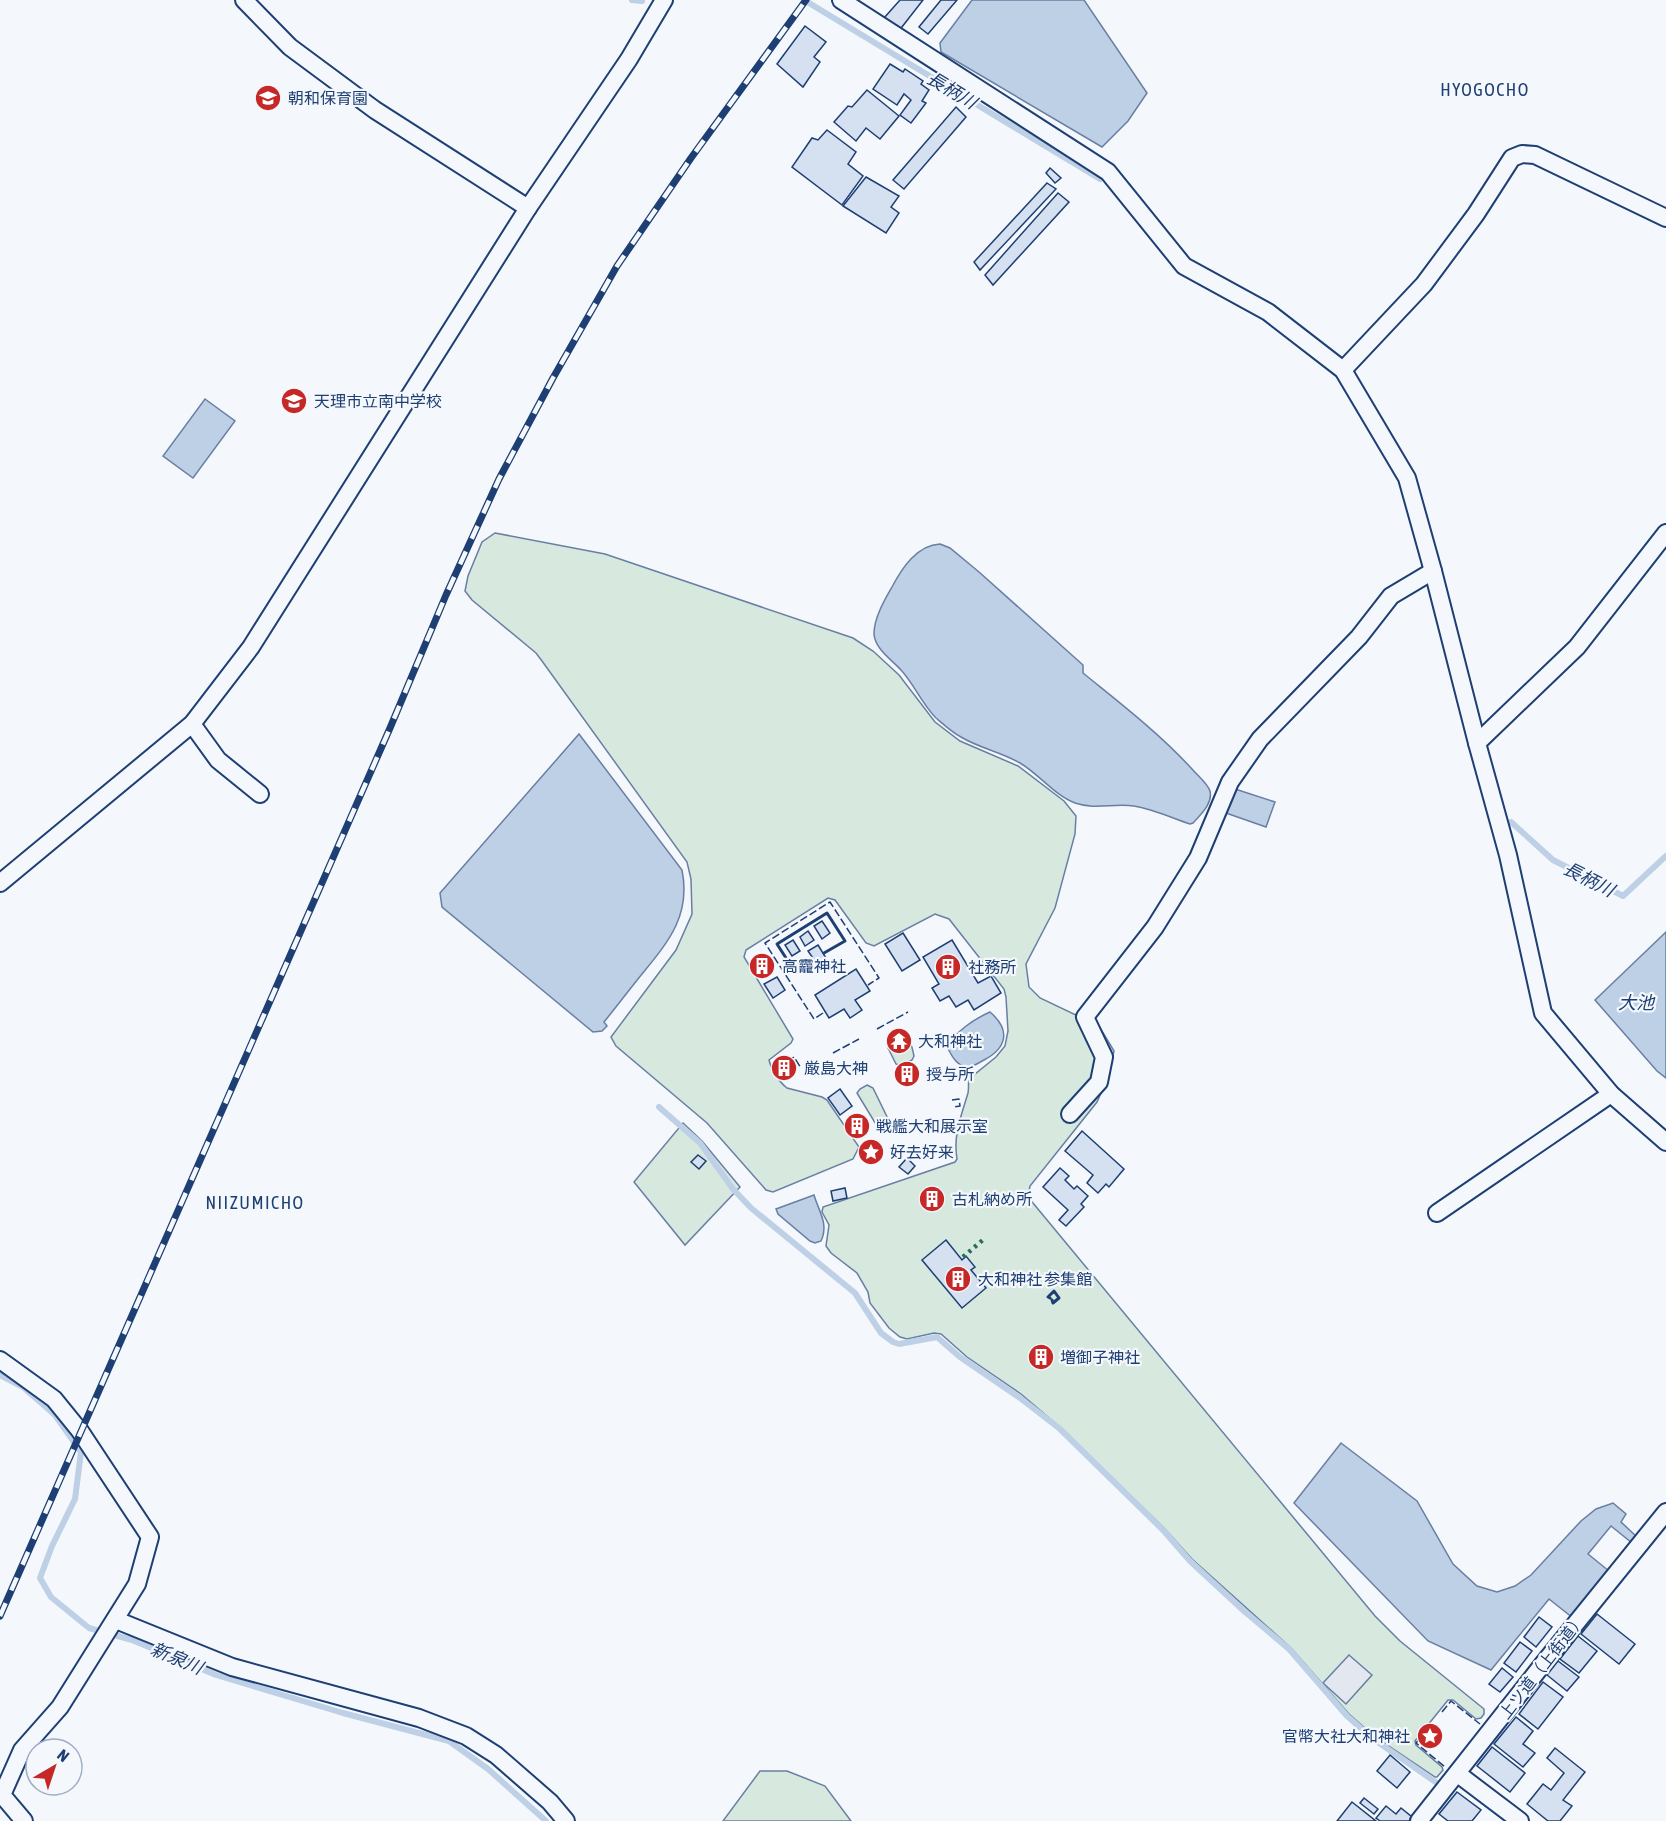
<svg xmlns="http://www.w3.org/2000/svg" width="1666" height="1821" font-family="'Asap Condensed','Noto Sans JP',sans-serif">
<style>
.green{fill:#d7e8df;stroke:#687fa3;stroke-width:1.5}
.parking{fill:#e3e8f0;stroke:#687fa3;stroke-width:1.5}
.water{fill:#bed0e5;stroke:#687fa3;stroke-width:1.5}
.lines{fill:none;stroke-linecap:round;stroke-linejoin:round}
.stream{stroke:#bed0e5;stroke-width:6}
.building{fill:#d5e0f0;stroke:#1d3f73;stroke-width:1.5}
.street-casing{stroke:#1d3f73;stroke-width:20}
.street{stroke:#f4f7fb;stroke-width:16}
.rail-casing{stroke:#1d3f73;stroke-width:7}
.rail{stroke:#f4f7fb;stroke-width:4.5;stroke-dasharray:14;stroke-linecap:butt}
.hedge{stroke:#2c6c60;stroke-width:4.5;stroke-dasharray:3 4.5;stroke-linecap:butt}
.fence{stroke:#1d3f73;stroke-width:1.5;stroke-dasharray:8 3;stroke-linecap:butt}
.wall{stroke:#1d3f73;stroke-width:3}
.labels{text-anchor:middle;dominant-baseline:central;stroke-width:4.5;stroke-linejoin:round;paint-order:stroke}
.poi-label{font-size:16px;fill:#1d3f73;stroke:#f4f7fb;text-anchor:start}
.street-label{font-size:16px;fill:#1d3f73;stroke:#f4f7fb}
.neighbourhood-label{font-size:18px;letter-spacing:1.5px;fill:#1d3f73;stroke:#f4f7fb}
.water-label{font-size:18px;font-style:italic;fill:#1d3f73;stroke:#f4f7fb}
</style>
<rect width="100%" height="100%" fill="#f4f7fb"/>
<g class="green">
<path d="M495 533 605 554 853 638 873 651 899 675 935 722 960 741 1018 766 1064 801 1076 816 1075 834 1055 908 1026 964 1029 987 1040 998 1099 1026 1114 1051 1109 1075 1097 1102 1030 1186 1028 1197 1375 1616 1400 1641 1484 1709V1714L1481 1718 1476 1719 1453 1700H1448L1415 1741 1416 1745 1442 1767 1443 1770 1437 1777H1435L1374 1736 1349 1714 1291 1648 1192 1559 1164 1528 1061 1428 1021 1394 967 1357 941 1334 934 1333 907 1339 900 1337 889 1328 870 1303 868 1292 857 1273 831 1253 826 1246 829 1225 822 1212 823 1207 955 1162 957 1159C953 1134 961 1117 968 1093 969 1088 968 1084 969 1079L996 1057 1005 1046 1008 1031 1006 997 1004 989 949 919 935 914 874 946 866 943 835 900 828 898 746 950 744 957 793 1039 791 1043 769 1060C771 1069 780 1083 787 1088L822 1097 827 1100 859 1147 853 1159 773 1192 766 1190 707 1123 616 1046 611 1037 676 950 692 914 691 879 687 862 542 661 536 653 472 600 465 591 468 576 482 542Z"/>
<path d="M902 1037C912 1040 912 1048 914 1056L912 1060 901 1066 896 1064 888 1048 889 1044Z"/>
<polygon points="867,1085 873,1088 892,1127 890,1131 884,1133 880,1131 857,1093 860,1089"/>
<polygon points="683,1123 702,1141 740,1187 685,1245 634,1182"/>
<polygon points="760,1771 787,1771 825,1786 851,1821 723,1821"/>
</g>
<polygon class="parking" points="1349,1655 1372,1675 1346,1704 1323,1683"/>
<g class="water">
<polygon points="972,0 1084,0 1147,93 1128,121 1102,147 941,52 940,43"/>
<polygon points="205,399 235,421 193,478 163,456"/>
<path d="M940 544 950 548 979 572 1083 665V673C1121 704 1159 733 1192 769 1198 776 1207 783 1210 791 1213 804 1200 815 1193 823L1190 824C1172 818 1153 809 1134 806 1114 803 1095 810 1075 803 1054 795 1039 774 1020 763 1001 752 979 748 961 737 953 733 943 724 936 718 922 704 914 684 901 670 892 660 875 649 874 634 874 618 884 601 892 587 902 568 917 545 940 544Z"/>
<path d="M579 734 682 870C691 915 669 941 642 974 629 990 617 1006 604 1022L607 1026 602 1031 593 1032 442 907 440 893Z"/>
<polygon points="1235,789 1275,802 1266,827 1226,813"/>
<polygon points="1666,932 1666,1078 1657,1071 1595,1000"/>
<path d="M990 1012C1011 1030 1007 1048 984 1060 978 1063 972 1068 966 1067 956 1065 952 1056 947 1047 955 1032 974 1019 990 1012Z"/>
<path d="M814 1195C819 1212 829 1224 821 1241L815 1243 810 1241 778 1214 776 1209Z"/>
<polygon points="1341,1443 1417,1501 1453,1564 1477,1586 1497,1592 1515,1586 1531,1575 1581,1521 1596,1509 1613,1503 1626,1514 1621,1522 1637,1537 1632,1543 1611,1526 1588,1554 1609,1571 1573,1618 1549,1599 1491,1670 1428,1641 1294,1503"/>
</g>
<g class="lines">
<g class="stream">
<polyline points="632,0 642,1"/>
<polyline points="804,0 1100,179"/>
<polyline points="1511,822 1553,860 1623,896 1666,856"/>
<polyline points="659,1107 700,1143 733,1189 751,1208 855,1293 881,1333 893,1342 899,1344 937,1337 960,1357 1020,1398 1060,1429 1163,1530 1190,1561 1244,1611 1289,1649 1347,1716 1372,1738 1437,1783"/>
<polyline points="0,1375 23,1387 55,1415 81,1452 75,1499 52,1546 40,1578 51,1597 89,1628 132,1640 216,1675 343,1713 449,1741 488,1769 546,1821"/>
</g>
</g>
<g class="building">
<polygon points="900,0 923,0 898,32 884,18"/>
<polygon points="941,0 957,0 928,34 919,27"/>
<polygon points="805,26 826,42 814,57 820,62 803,87 777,64"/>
<polygon points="890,64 903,72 905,69 923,81 921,84 929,90 922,101 926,103 911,123 900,115 911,100 904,94 897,105 873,89"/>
<polygon points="867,90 899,116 880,139 866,128 856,141 834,122 848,106 852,107"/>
<polygon points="956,107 966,117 904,189 893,180"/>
<polygon points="827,130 856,152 848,164 863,176 842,205 792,167 812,138 818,140"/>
<polygon points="1050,168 1061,178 1055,183 1046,173"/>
<polygon points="866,177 899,196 891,207 899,213 886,233 843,206"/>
<polygon points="1047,183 1056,189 980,270 974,262"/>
<polygon points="1058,193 1069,202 993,285 985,275"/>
<polygon points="822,921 830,933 822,939 814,926"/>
<polygon points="808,931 814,940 805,946 800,937"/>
<polygon points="903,933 920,960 902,971 885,944"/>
<polygon points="793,940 800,951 792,956 785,945"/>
<polygon points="952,940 978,983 991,976 1001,993 974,1010 968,1000 956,1007 949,996 940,1001 932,988 939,984 923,957"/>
<polygon points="818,945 826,958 817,964 808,951"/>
<polygon points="763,958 771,969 761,975 754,964"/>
<polygon points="856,969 870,991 855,1000 862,1010 850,1018 844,1009 829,1018 815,995"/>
<polygon points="777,977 785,990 773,998 764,984"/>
<polygon points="840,1089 852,1106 840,1115 828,1098"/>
<polygon points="858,1117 866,1129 857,1135 849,1123"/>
<polygon points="1082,1131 1124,1169 1109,1187 1106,1184 1098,1193 1087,1183 1093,1175 1065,1151"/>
<polygon points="698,1155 706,1161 699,1169 691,1162"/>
<polygon points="907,1158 915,1166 908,1174 899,1167"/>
<polygon points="1060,1168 1069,1176 1065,1180 1074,1189 1077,1186 1088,1196 1081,1204 1084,1207 1066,1226 1059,1220 1068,1210 1043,1187"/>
<polygon points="845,1188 847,1198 833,1201 831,1191"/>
<polygon points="946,1240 962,1260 966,1256 975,1267 971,1270 986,1288 962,1308 922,1260"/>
<polygon points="1597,1614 1635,1644 1619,1664 1581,1634"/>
<polygon points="1539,1617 1552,1627 1536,1647 1524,1637"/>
<polygon points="1578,1636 1597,1651 1579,1673 1560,1659"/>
<polygon points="1520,1642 1532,1651 1516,1672 1504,1663"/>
<polygon points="1558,1661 1579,1677 1567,1691 1547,1675"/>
<polygon points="1502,1668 1513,1677 1500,1692 1489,1684"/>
<polygon points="1543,1682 1563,1697 1538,1729 1519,1714"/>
<polygon points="1516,1717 1533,1731 1523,1744 1535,1753 1523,1767 1494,1744"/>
<polygon points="1492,1747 1525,1773 1510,1792 1477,1766"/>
<polygon points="1555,1748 1585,1772 1563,1800 1572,1806 1560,1821 1548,1821 1527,1804 1543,1784 1551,1790 1564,1773 1547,1758"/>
<polygon points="1390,1755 1410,1772 1397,1788 1377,1771"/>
<polygon points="1457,1792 1481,1810 1472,1821 1448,1821 1439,1814"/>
<polygon points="1364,1798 1378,1809 1374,1814 1360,1803"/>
<polygon points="1352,1802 1376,1821 1337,1821"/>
<polygon points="1386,1806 1396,1814 1401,1808 1412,1817 1409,1821 1380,1821 1376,1818"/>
</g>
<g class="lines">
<g class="street-casing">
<g id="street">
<polyline points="244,0 290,47 375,110 528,208"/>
<polyline points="841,0 1108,172 1184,266 1268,312 1343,370 1407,478 1433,571 1477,743 1508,855 1543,1013 1611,1094 1666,1142"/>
<polyline points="1343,370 1424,284 1476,214 1512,158 1522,154 1535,155 1666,218"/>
<polyline points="192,724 218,760 260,794"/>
<polyline points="1477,743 1577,647 1666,533"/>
<polyline points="0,883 192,724 251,647 528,208 629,59 664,0"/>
<polyline points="1070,1114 1099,1082 1104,1057 1085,1017 1155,927 1198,858 1230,782 1260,739 1359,637 1391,596 1433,571"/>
<polyline points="1437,1213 1611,1094"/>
<polyline points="0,1360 54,1399 80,1431 150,1537 137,1584 60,1707 22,1750 2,1795 24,1821"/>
<polyline points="116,1620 232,1667 419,1718 466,1736 496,1755 550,1802 566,1821"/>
<polyline points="1458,1774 1520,1821"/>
<polyline points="1419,1821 1543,1664 1666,1512"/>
</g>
</g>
<use href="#street" class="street"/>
<g class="rail-casing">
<polyline id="rail" points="0,1616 390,728 446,595 499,479 553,378 617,266 691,158 806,0"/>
</g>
<use href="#rail" class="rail"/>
<polyline class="hedge" points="963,1257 984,1239"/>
<g class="fence">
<polyline points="823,1013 814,1019 765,943 830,902 879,978 868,985"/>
<polyline points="877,1029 908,1012"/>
<polyline points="833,1053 859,1039"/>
<polyline points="786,1077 779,1067 794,1057 801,1068"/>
<polyline points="952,1100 959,1099 960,1106 953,1107"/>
<polyline points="1442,1712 1451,1701 1480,1724"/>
<polyline points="1426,1731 1416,1743 1445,1767"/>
</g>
<g class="wall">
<polyline points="812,961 795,972 777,944 827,913 845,941 824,953"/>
<polyline points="1050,1298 1048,1297 1054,1291 1059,1298 1053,1303 1052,1300"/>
<polyline points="1035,1353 1030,1357 1040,1368 1050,1358 1041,1347 1037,1350"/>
</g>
</g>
<defs>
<g id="school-disc" transform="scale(1.35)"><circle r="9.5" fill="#c62828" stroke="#f4f7fb"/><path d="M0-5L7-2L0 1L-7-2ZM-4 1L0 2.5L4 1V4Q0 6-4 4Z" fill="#fff"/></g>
<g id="building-disc" transform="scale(1.35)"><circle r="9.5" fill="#c62828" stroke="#f4f7fb"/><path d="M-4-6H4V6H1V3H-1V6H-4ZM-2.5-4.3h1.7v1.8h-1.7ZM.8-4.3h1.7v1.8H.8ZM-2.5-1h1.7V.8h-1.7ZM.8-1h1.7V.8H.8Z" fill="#fff"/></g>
<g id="temple-disc" transform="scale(1.35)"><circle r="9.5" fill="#c62828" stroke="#f4f7fb"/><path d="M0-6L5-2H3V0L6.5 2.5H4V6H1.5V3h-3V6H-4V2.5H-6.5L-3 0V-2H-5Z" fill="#fff"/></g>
<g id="sight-disc" transform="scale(1.35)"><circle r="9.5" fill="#c62828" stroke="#f4f7fb"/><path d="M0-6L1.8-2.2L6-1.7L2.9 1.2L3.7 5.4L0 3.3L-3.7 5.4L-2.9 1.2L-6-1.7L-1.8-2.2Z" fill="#fff"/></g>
</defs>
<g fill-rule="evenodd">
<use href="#school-disc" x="268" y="98"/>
<use href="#school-disc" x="294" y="401"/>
<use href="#building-disc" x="762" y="966"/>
<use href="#building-disc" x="948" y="967"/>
<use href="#temple-disc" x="899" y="1041"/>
<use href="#building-disc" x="784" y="1068"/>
<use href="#building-disc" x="907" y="1074"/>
<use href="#building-disc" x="857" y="1126"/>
<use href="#sight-disc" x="871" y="1152"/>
<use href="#building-disc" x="932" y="1199"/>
<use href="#building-disc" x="958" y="1279"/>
<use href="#building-disc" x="1041" y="1357"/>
<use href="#sight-disc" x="1430" y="1736"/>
</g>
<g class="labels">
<g class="poi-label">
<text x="288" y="98">朝和保育園</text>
<text x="314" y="401">天理市立南中学校</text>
<text x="782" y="966">高龗神社</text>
<text x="968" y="967">社務所</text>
<text x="918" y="1041">大和神社</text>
<text x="804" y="1068">厳島大神</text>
<text x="926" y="1074">授与所</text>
<text x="876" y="1126">戦艦大和展示室</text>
<text x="890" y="1152">好去好来</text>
<text x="952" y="1199">古札納め所</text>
<text x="978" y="1279">大和神社 参集館</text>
<text x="1060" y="1357">増御子神社</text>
<text x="1410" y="1736" text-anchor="end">官幣大社大和神社</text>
</g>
<g class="street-label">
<text transform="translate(1542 1666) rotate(-52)">上ツ道（上街道）</text>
</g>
<g class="neighbourhood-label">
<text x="1485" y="89">HYOGOCHO</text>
<text x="255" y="1202">NIIZUMICHO</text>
</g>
<g class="water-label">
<text transform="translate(952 90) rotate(31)">長柄川</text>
<text transform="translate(1589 879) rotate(27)">長柄川</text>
<text x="1636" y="1002">大池</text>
<text transform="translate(177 1658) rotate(23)">新泉川</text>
</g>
</g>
<g transform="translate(54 1767) rotate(39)"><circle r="28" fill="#f4f7fb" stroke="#9eadc5" stroke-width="1.5"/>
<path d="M0-4.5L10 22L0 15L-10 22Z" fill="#c62828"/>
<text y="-9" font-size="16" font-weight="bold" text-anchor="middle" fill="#1d3f73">N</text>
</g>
</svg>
